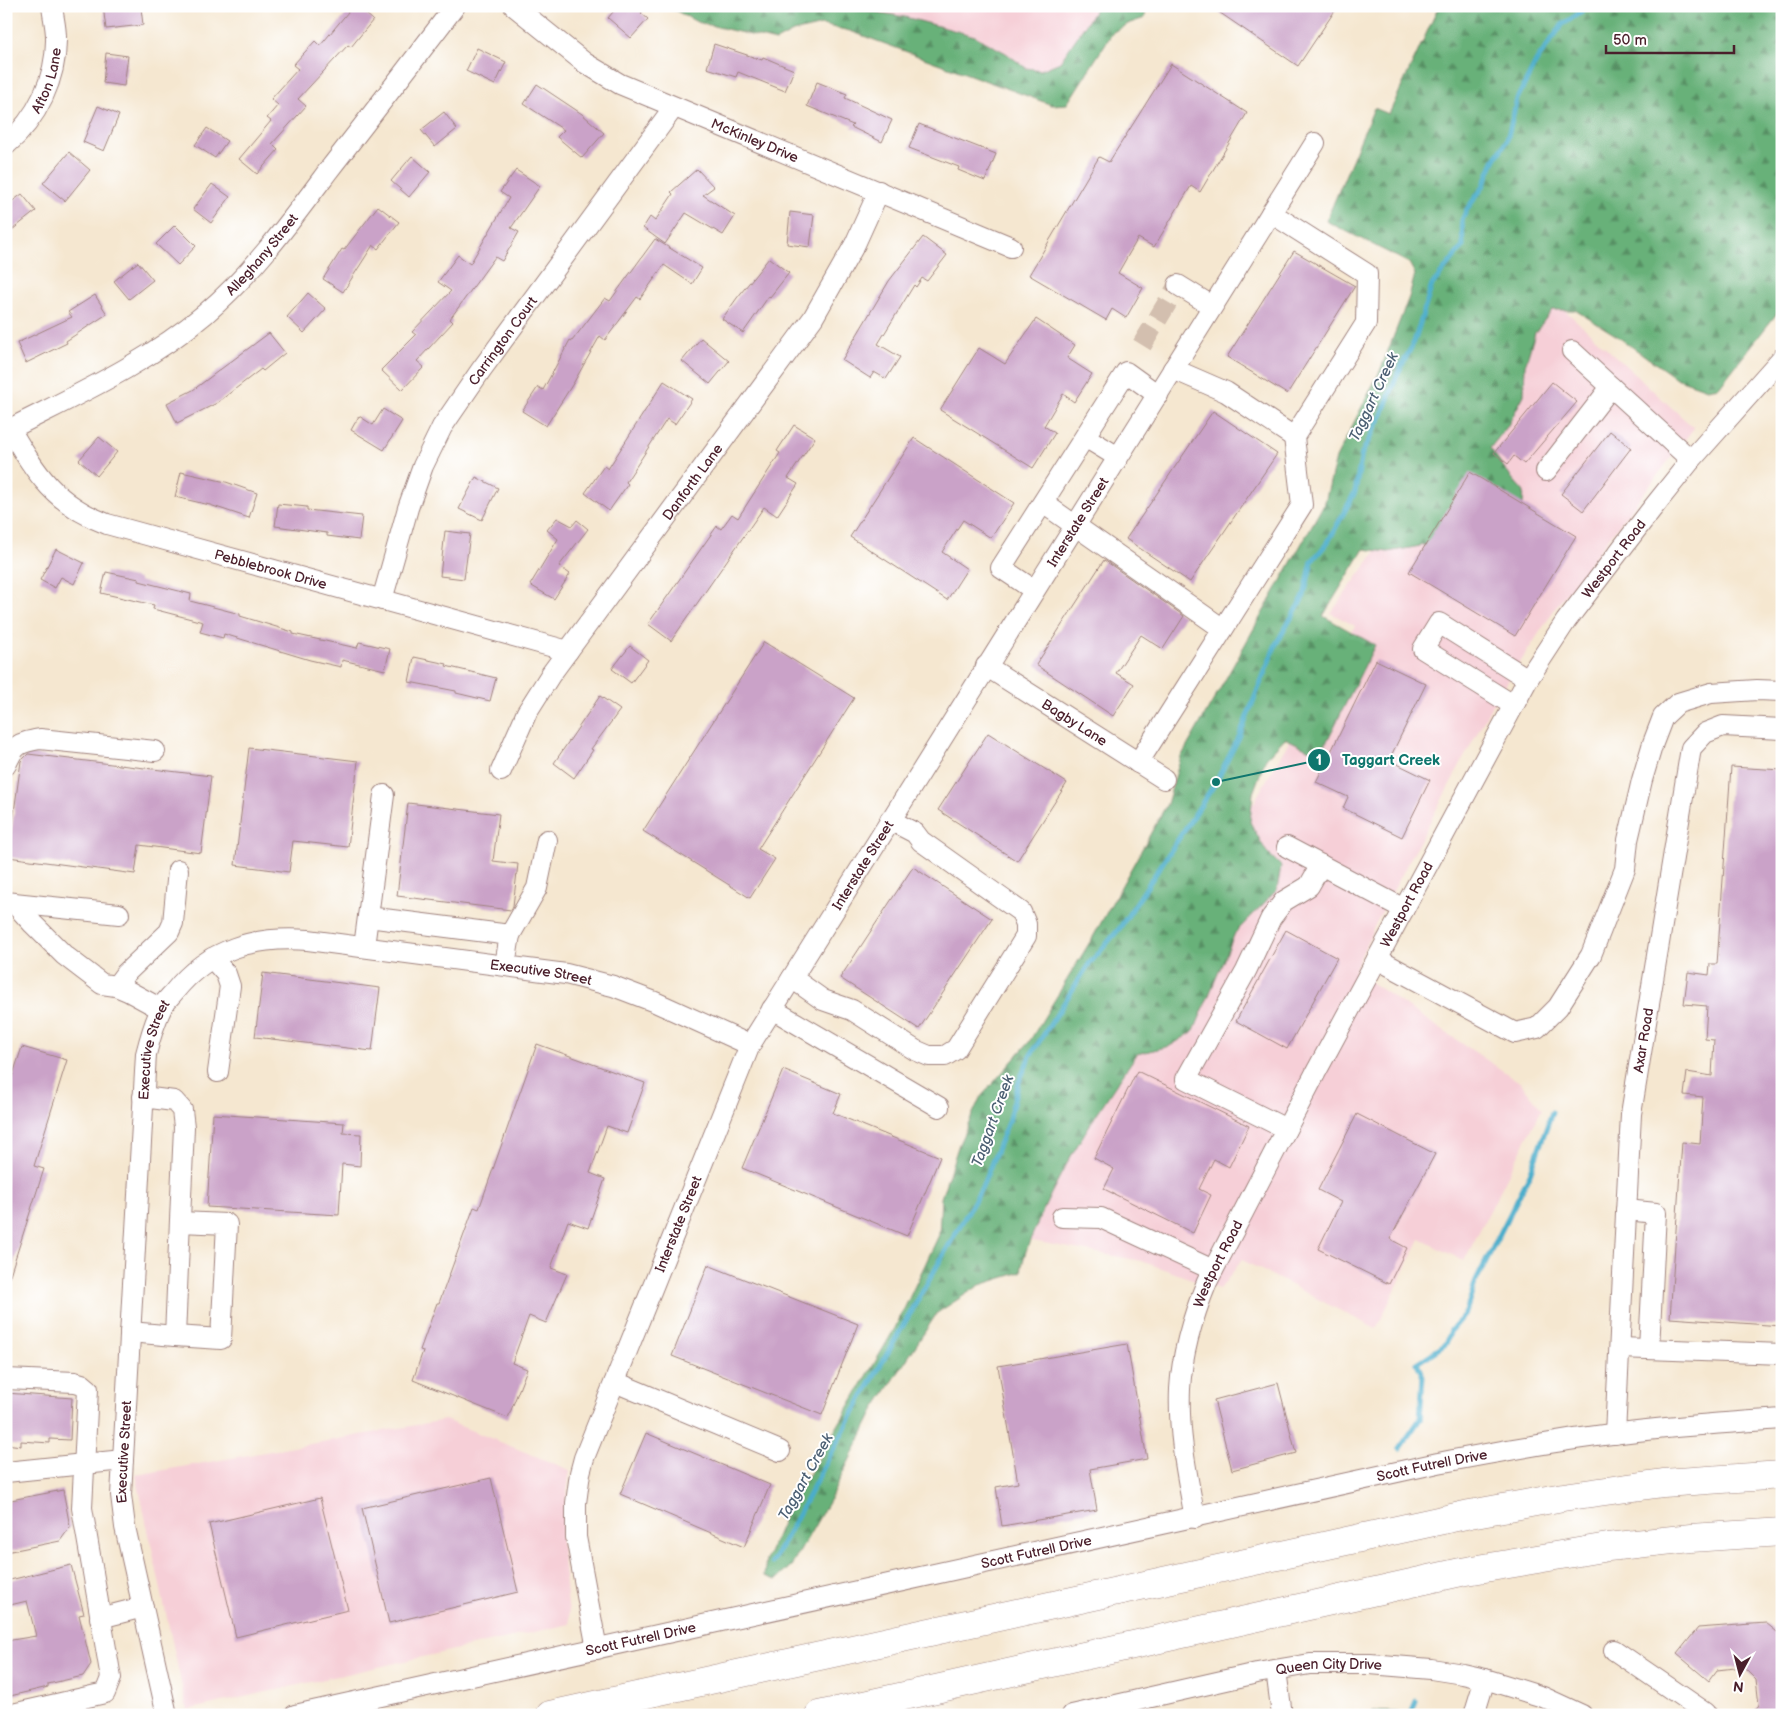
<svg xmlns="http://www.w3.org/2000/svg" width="1788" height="1721" font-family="'Balsamiq Sans',sans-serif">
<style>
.built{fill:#f6cfd7}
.forest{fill:url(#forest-firs);stroke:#586852}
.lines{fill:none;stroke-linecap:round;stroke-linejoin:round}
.stream{stroke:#4cadcb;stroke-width:5}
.building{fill:#caa2c8}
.minor-tunnel{stroke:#d3bfaf;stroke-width:20;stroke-dasharray:20 10;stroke-linecap:butt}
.minor-casing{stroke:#a0837e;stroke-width:22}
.highway-casing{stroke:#a0837e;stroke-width:29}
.minor{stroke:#fff;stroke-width:20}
.highway{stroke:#fff;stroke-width:28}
.labels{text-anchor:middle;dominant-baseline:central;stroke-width:4;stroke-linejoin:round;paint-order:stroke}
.street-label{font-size:14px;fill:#4a1f2b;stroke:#fff}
.water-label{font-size:15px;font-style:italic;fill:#4b5f73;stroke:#fff}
.leader{fill:none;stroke:#0f766e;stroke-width:2}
.callout-dot{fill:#0f766e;stroke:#fff;stroke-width:2}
.mark-label{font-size:15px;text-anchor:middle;font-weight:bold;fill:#fff}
.callout-label{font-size:15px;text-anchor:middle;font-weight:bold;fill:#0f766e;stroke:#fff;stroke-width:4;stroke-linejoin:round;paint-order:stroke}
</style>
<defs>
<pattern id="forest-firs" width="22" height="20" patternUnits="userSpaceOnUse" patternTransform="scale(1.25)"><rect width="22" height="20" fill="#67b179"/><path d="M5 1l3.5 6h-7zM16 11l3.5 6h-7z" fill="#578f63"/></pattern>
</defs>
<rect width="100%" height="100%" fill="#fff"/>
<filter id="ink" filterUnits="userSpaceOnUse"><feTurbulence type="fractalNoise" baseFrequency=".02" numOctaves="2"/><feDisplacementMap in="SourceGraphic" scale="10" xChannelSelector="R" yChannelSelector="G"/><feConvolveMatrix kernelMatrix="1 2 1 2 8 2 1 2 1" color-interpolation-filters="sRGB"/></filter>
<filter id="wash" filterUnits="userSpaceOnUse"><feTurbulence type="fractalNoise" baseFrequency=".0096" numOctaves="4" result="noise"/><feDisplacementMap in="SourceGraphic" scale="20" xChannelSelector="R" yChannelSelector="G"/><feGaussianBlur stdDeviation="1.12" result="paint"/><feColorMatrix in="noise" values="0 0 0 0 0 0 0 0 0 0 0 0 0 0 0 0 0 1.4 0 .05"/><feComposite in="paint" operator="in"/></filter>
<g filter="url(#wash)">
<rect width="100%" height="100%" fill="#f5e7d0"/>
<g class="built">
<polygon points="783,6 1115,6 1044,102"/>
<polygon points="1557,303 1694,428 1558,604 1490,709 1376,923 1354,971 1521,1083 1542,1109 1464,1261 1420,1239 1376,1329 1242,1260 1220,1289 1141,1261 1016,1238 1230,844 1355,626 1331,613"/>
<polygon points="445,1420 570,1470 561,1538 570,1624 187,1710 136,1475"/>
</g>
<g class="forest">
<polygon points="667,6 841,6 905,17 975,36 1006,53 1026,68 1041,70 1060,62 1098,6 1146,6 1145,18 1130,23 1113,32 1067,104 1052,105 850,31 822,25 793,32 776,41 697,22"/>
<path d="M1439 6H1782V307L1719 387 1707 389 1676 378 1614 334 1575 310H1552L1535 333 1525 366 1524 395 1507 427 1490 448 1510 476 1524 492 1523 504 1426 545 1388 552 1364 549 1323 616 1375 645 1320 755 1285 738 1266 758 1253 793 1250 822 1266 851 1281 866 1277 890 1235 933 1194 1031 1170 1046 1137 1054C1101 1106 1067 1157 1041 1215 1033 1234 1024 1251 1021 1272L980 1285 937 1313 876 1407 830 1499 792 1565 776 1580 764 1576 766 1560 785 1516 895 1328 939 1235 941 1198 959 1144 980 1098 1029 1042 1093 937 1167 804 1181 757 1225 680 1325 502 1336 458 1380 371 1409 297 1415 274 1409 263 1326 221 1374 108 1389 114Z"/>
<polygon points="1373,1711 1430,1714 1432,1715 1370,1715"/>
</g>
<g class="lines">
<g class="stream">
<polyline points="1400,1448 1420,1419 1423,1377 1417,1363 1446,1344 1451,1330 1466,1312 1475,1283 1530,1174 1552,1112"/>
<polyline points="772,1563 846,1426 982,1187 1008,1122 1019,1082 1030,1056 1089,964 1119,929 1216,782 1239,737 1276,644 1304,596 1312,561 1328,542 1355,492 1362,453 1381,417 1398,373 1414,342 1432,285 1463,246 1462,220 1467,209 1483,187 1494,161 1507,140 1517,99 1537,60 1562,25 1581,12 1584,6"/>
<polyline points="1410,1715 1416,1701"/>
</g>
</g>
<g id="blocks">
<g class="building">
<polygon points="103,6 126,6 126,9 141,8 143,25 106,29"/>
<polygon points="353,6 357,6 373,20 351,47 348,45 298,99 306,106 272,144 278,150 257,174 239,159 271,121 267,118 278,105 271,99 298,69 293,65 315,41 320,46"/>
<polygon points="618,6 647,6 641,13 648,19 631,38 608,18"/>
<polygon points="1210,6 1338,6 1298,66"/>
<polygon points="714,44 762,60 763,57 794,70 785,91 738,72 736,77 707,68"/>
<polygon points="477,48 506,62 495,85 466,71"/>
<polygon points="106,53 128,56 124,86 103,83"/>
<polygon points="1171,64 1247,113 1200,192 1191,186 1154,247 1138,238 1118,273 1143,288 1126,318 1112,309 1106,320 1029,275 1099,157 1109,162"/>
<polygon points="817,82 847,94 845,98 892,120 882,142 851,127 853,125 807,106"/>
<polygon points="537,84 582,114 604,133 582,158 557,137 564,130 524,104"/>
<polygon points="98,106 119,115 104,151 83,142"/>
<polygon points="444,112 457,129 435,147 421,130"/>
<polygon points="919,124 996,154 985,181 958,170 959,167 909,148"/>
<polygon points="207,128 227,141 215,158 195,145"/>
<polygon points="69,152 90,170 65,201 43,183"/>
<polygon points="412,156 430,172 409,197 391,181"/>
<polygon points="697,169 714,187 703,195 735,216 723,235 686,213 665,244 643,228 650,217 655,221 673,194 671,192"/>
<polygon points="516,170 540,186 511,228 519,232 502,261 495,257 450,319 453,322 417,361 424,367 402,390 381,370 416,335 412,332 451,291 438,282 458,255 470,264 509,198 500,192"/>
<polygon points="212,184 230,197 211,223 193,209"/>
<polygon points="22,194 36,211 12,230 6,223 6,206"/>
<polygon points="378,206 399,222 378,249 373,245 343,292 323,279 342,249 344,250"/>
<polygon points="790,212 814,215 810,247 787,244"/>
<polygon points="175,225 196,246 178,265 156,244"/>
<polygon points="923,237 947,255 927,281 922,278 916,287 914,285 878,344 900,357 886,379 874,372 870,378 842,360 889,281"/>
<polygon points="655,239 702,268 692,284 664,265 640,299 637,297 605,340 600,336 574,382 546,426 522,411 538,387 543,390 570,340 572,341 605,298 610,301"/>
<polygon points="1294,251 1355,286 1287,394 1227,357"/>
<polygon points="769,258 789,273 770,297 769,296 743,333 722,319 737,298"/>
<polygon points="138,262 153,280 129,299 114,281"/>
<polygon points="308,293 326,309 304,333 287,317"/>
<polygon points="95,295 107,314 66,341 67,343 26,363 17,343 72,317 68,312"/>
<polygon points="1036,319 1075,345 1067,358 1092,374 1074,402 1063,394 1044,426 1055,433 1033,468 940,410 979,348 1005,364"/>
<polygon points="269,333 285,353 263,371 261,369 217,403 177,423 167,403 193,390"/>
<polygon points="701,338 729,361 710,384 682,361"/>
<polygon points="664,381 692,399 675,424 667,419 626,482 628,484 609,511 585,493 604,466 608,469"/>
<polygon points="1552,382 1577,402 1524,464 1514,456 1508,464 1494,453"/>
<polygon points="383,409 402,421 384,450 351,430 359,416 373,425"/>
<polygon points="1213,411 1277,454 1190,582 1126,539"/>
<polygon points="794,425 815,438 788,478 798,484 777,516 764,507 671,641 648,624 717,526 721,529 732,514 738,518 780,453 777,451"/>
<polygon points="1610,431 1631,448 1583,511 1561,494"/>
<polygon points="99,437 117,452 97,476 79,460"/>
<polygon points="914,438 1014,503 991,538 963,520 942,552 967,569 947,600 850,537"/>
<polygon points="181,472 226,482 257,493 249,518 210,505 175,497"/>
<polygon points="1470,472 1576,536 1515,636 1409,572"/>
<polygon points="476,477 498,488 482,520 459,509"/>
<polygon points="278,504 307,507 307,510 362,516 359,540 327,536 327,533 275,526"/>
<polygon points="557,518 572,526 577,520 588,529 559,566 570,574 554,599 530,585 558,539 547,530"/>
<polygon points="445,531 470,534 464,579 440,576"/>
<polygon points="56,549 84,563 74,584 61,577 55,588 40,580"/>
<polygon points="1104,560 1184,616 1163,649 1141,635 1116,673 1134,684 1113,716 1036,665"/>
<polygon points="106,572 139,579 139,581 191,594 190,601 240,614 240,616 293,632 293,634 357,648 359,642 390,649 385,670 342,660 341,667 310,660 224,634 223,638 200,632 203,622 153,609 154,605 101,593"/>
<polygon points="764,642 854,698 758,849 775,859 750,898 643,831"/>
<polygon points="630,646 648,660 631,683 612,669"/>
<polygon points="414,657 447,664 446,666 496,678 490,701 456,693 456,691 409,682"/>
<polygon points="1376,660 1426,684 1389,760 1430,780 1402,837 1343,808 1348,797 1316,782"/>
<polygon points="600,696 620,710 591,749 593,750 574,778 554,763"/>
<polygon points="988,733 1067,783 1017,861 938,810"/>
<polygon points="249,748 358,761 348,847 293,841 289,872 235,865"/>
<polygon points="28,754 211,776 201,853 139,845 135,874 8,857 21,761"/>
<polygon points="1731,767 1782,770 1782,1326 1670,1318 1682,1142 1700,1144 1703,1097 1684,1095 1687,1072 1712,1076 1714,1040 1705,1039 1707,1006 1684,1004 1688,972 1709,975 1710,964 1717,964"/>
<polygon points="408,803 499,814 493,861 518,864 513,906 511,910 397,896"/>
<polygon points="913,867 992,919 919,1029 840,978"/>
<polygon points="1286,930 1337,958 1287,1049 1236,1021"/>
<polygon points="263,973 380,988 372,1051 255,1037"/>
<polygon points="537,1044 645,1083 627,1133 607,1126 590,1173 605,1179 588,1228 568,1221 551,1268 567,1274 546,1323 529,1316 512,1363 527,1369 508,1418 413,1380 423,1351 420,1350 437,1303 439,1303 474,1207 479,1209"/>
<polygon points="22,1047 67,1060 34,1166 44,1169 9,1278 6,1277 6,1096"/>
<polygon points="783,1070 841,1094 833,1113 940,1157 907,1236 742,1168"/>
<polygon points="1137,1071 1249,1126 1229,1167 1214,1159 1199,1189 1211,1195 1193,1233 1104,1189 1114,1169 1094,1158"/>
<polygon points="213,1114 344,1123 343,1133 361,1134 360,1166 342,1164 339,1215 207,1207"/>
<polygon points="1357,1114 1435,1154 1390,1239 1407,1248 1389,1284 1318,1249 1341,1202 1318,1190"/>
<polygon points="708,1265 858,1324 822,1415 672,1356"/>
<polygon points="1127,1344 1147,1459 1090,1469 1097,1510 1002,1526 996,1487 1018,1483 998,1366"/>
<polygon points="1278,1383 1296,1453 1232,1470 1214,1400"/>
<polygon points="6,1393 72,1398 70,1440 50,1439 50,1443 21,1441 21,1446 6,1444"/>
<polygon points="646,1433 770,1485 744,1547 620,1494"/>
<polygon points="491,1478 518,1592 389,1623 362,1508"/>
<polygon points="63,1490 70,1527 60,1541 6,1552 6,1501"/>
<polygon points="320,1498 348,1610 236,1637 209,1524"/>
<polygon points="71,1565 84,1614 79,1615 91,1664 83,1676 48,1684 48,1687 6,1697 6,1641 36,1636 27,1601 6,1606 6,1581"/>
<polygon points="1766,1623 1782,1636 1782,1715 1751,1715 1759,1705 1756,1679 1744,1667 1717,1670 1709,1681 1677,1654 1698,1628"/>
</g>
</g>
</g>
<g filter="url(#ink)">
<use href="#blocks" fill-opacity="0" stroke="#a0837e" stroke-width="1"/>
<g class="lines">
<polyline class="minor-tunnel" points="1142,345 1178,285"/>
<g class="minor-casing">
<g id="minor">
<path id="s1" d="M514 6 585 63 620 84 1011 247"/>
<path id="s2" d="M6 145C37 119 57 78 56 37 56 27 53 16 52 6"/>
<polyline points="1178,285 1212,306"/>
<polyline points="1572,351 1691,460"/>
<polyline points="1173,369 1226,392 1294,437"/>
<path id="s3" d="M10 429C37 475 55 504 107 524L568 651"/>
<path id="s4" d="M6 431C74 396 146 364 205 314 253 273 290 222 328 171 371 116 413 61 455 6"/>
<polyline points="1085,437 1118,457"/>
<polyline points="1546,471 1611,387"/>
<polyline points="1043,503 1223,629"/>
<polyline points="1034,590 1001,568 1126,372 1158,395"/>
<path id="s5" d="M382 600 408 508 423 466 442 427 481 370 674 107"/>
<path id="s6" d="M986 666 1164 779"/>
<polyline points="1513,705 1423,649 1439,623 1528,679"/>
<polyline points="1138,763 1302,505 1294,437 1366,323 1367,274 1271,213"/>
<path d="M6 765C15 744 18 743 40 739L155 751"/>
<path id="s7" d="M501 771 527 712 551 674 813 318 855 244 879 191"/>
<polyline points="1287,847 1404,909"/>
<polyline points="6,902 14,903 33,924 64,955 102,984 116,986 128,991 161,1009"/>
<polyline points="14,903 119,914"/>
<polyline points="368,917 510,935 505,965"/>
<polyline points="510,935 537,888 547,840"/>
<polyline points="364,947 384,795"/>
<polyline points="212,958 226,974 230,986 218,1072"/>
<polyline points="1377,959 1515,1033 1537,1028 1558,1007 1591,955 1625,869 1628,840 1642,780 1653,743 1663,717 1678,703 1711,693 1757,690 1782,691"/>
<polyline points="792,978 823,1000 852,1010 915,1050 929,1056 945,1056 956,1049 1026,936 1026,924 1021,912 921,841 915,833 890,820"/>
<polyline points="116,986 125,974 169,932 173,923 178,870"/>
<polyline points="772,1009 939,1107"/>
<polyline points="143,1097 174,1101 182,1110 184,1127 175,1336 221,1339 227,1224 180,1222"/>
<polyline points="1286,1129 1186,1079 1246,971 1271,918 1284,901 1309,886 1321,865"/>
<polyline points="1626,1210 1656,1213 1649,1349"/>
<polyline points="1062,1217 1101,1218 1213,1270"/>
<polyline points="130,1332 175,1336"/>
<polyline points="1620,1348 1782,1354"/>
<polyline points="6,1379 75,1382 82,1384 88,1389 82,1508 111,1678 105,1693 8,1715"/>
<polyline points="615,1382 780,1451"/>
<path id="s8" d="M1615 1434 1631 1114 1691 748 1705 733 1723 726 1782 729"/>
<polyline points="6,1472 123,1460"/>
<path id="s9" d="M1195 1518C1187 1475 1178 1433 1180 1389 1182 1352 1193 1316 1207 1282L1316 1072 1528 679 1566 621 1651 510 1691 460 1782 358"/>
<polyline points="100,1618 143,1607"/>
<path id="s10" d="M597 1649 576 1537V1503L580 1473 584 1458 750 1045 1315 143"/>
<polyline points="1614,1650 1706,1713 1705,1715"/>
<polyline points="1276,1670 1282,1715"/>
<path id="s11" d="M167 1715 125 1527 121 1495 146 1054C150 1038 155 1021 162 1007 165 1001 170 997 174 992 209 948 255 936 308 940L566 974 613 986 655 1002 750 1045"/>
<path id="s12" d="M295 1715 1438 1463C1475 1456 1513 1449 1550 1443 1627 1430 1705 1424 1782 1419"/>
<path id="s13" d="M1072 1715 1257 1673 1310 1664H1370L1431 1669 1463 1674 1485 1679 1543 1697 1582 1715"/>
<polyline points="1474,1715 1485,1679"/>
</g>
</g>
<g class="highway-casing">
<g id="highway">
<polyline points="550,1715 1470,1514 1563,1497 1663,1483 1782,1475"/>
<polyline points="819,1715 1461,1572 1608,1547 1691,1538 1782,1532"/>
</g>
</g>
<use href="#minor" class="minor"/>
<use href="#highway" class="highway"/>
</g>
</g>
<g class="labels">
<g class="street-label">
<text stroke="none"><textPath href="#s2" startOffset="78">Afton Lane</textPath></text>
<text stroke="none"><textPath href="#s1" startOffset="278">McKinley Drive</textPath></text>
<text stroke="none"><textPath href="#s4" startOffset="314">Alleghany Street</textPath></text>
<text stroke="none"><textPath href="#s5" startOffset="289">Carrington Court</textPath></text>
<text stroke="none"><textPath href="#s7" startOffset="348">Danforth Lane</textPath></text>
<text stroke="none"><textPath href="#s10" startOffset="1256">Interstate Street</textPath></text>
<text stroke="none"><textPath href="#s9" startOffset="1072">Westport Road</textPath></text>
<text stroke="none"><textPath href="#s3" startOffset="309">Pebblebrook Drive</textPath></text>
<text stroke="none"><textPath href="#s6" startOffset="105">Bagby Lane</textPath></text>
<text stroke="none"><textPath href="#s10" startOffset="851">Interstate Street</textPath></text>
<text stroke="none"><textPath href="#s9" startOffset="668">Westport Road</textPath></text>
<text stroke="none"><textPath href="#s11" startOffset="1121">Executive Street</textPath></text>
<text stroke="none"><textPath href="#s8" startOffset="395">Axar Road</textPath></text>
<text stroke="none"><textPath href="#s11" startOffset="672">Executive Street</textPath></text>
<text stroke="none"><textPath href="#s10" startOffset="446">Interstate Street</textPath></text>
<text stroke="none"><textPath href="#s9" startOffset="262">Westport Road</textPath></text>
<text stroke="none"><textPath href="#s11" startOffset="268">Executive Street</textPath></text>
<text stroke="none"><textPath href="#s12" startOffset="1164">Scott Futrell Drive</textPath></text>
<text stroke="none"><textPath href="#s12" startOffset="759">Scott Futrell Drive</textPath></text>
<text stroke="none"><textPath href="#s12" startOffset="354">Scott Futrell Drive</textPath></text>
<text stroke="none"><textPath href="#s13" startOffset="262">Queen City Drive</textPath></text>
</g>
<g class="water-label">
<text transform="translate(1374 397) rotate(-65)">Taggart Creek</text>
<text transform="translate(993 1121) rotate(-70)">Taggart Creek</text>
<text transform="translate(806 1477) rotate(-61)">Taggart Creek</text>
</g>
</g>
<path class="leader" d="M1216 782L1319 760"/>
<g class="callout-dot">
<circle cx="1216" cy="782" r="5"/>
<circle cx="1319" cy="760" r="12"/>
</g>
<g class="mark-label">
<text x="1319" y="765">1</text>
</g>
<g class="callout-label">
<text x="1391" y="765">Taggart Creek</text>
</g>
<rect width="1788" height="1721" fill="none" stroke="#fff" stroke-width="25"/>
<g transform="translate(1740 1674) rotate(187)" stroke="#ffffff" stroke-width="4" paint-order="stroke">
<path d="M0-4L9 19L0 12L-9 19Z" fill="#4a1f2b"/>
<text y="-8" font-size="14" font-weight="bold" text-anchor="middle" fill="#4a1f2b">N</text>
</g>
<path d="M1606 45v8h128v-8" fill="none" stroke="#4a1f2b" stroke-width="2.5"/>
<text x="1613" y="45" font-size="15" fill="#4a1f2b" stroke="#ffffff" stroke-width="4" paint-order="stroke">50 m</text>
</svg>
